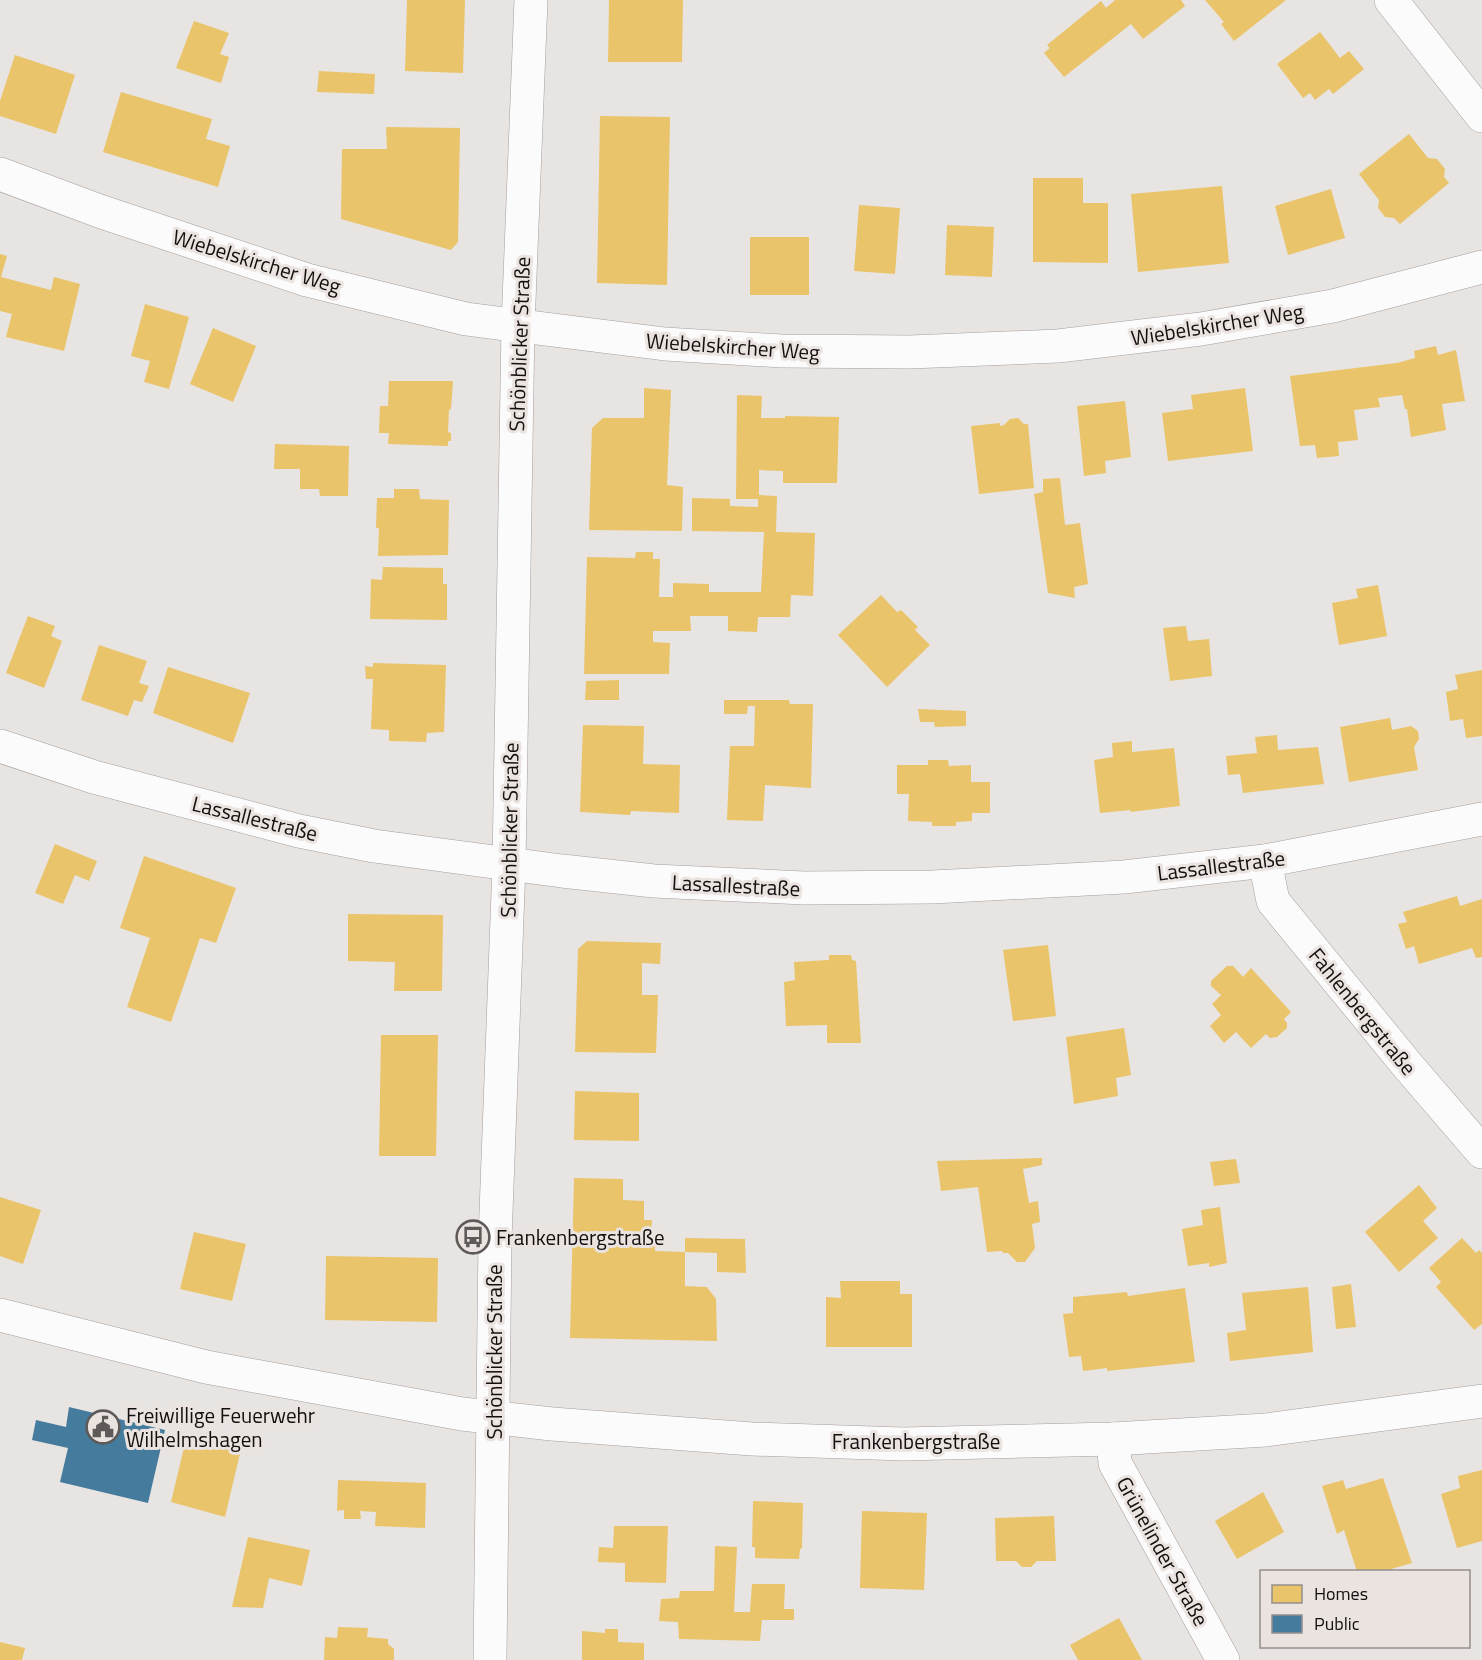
<svg xmlns="http://www.w3.org/2000/svg" width="1482" height="1660" font-family="'Titillium Web',sans-serif">
<style>
.homes{fill:#e9c46a}
.public{fill:#457b9d}
.lines{fill:none;stroke-linecap:round;stroke-linejoin:round}
.minor-casing{stroke:#a29f9e;stroke-width:34}
.tertiary-casing{stroke:#a29f9e;stroke-width:34}
.minor{stroke:#fcfbfb;stroke-width:33}
.tertiary{stroke:#fcfbfb;stroke-width:33}
.labels{text-anchor:middle;dominant-baseline:central;stroke-width:6;stroke-linejoin:round;paint-order:stroke}
.street-label{font-size:21px;fill:#12100f;stroke:#eae3e0}
.poi-label{font-size:21px;fill:#12100f;stroke:#eae3e0;text-anchor:start}
</style>
<rect width="100%" height="100%" fill="#e8e4e2"/>
<g class="homes">
<polygon points="407,0 465,0 463,73 405,71"/>
<polygon points="609,0 683,0 682,62 608,62"/>
<polygon points="1115,0 1181,0 1185,6 1143,39 1131,24 1064,77 1044,53 1050,48 1047,45 1101,1 1106,8"/>
<polygon points="1205,0 1286,0 1234,41 1221,24 1224,22"/>
<polygon points="194,21 229,33 220,54 229,57 221,83 176,68"/>
<polygon points="1320,32 1340,58 1349,51 1364,69 1333,94 1329,89 1315,100 1310,93 1303,98 1277,64"/>
<polygon points="15,55 75,75 56,134 0,116 0,101"/>
<polygon points="319,71 375,74 374,94 317,92"/>
<polygon points="121,92 212,119 206,139 230,146 218,187 103,152"/>
<polygon points="600,116 670,117 667,285 597,283"/>
<polygon points="386,127 460,128 458,242 451,250 341,219 342,149 387,149"/>
<polygon points="1409,134 1428,158 1437,159 1445,169 1444,177 1449,183 1400,224 1394,218 1385,217 1378,208 1379,200 1359,174"/>
<polygon points="1033,178 1083,178 1083,203 1108,203 1108,263 1033,262"/>
<polygon points="1222,186 1229,263 1138,272 1131,194"/>
<polygon points="1331,189 1345,238 1288,255 1275,206"/>
<polygon points="859,205 900,208 895,274 854,271"/>
<polygon points="947,225 994,227 992,277 945,275"/>
<rect x="750" y="237" width="59" height="58"/>
<polygon points="0,254 7,256 1,277 51,290 54,277 80,284 64,351 6,337 12,314 0,311"/>
<polygon points="145,304 189,317 169,389 144,382 150,361 131,356"/>
<polygon points="213,328 256,346 233,402 190,384"/>
<polygon points="1436,346 1438,355 1456,350 1465,401 1442,404 1446,430 1411,437 1407,409 1405,409 1402,395 1378,398 1380,407 1354,410 1358,440 1338,442 1339,456 1317,458 1315,445 1300,446 1290,376 1397,363 1415,358 1414,351"/>
<polygon points="389,381 453,381 451,409 449,410 448,432 451,433 451,441 448,441 448,446 388,444 389,433 379,433 380,406 388,406"/>
<polygon points="644,388 671,390 667,485 683,487 682,531 589,530 592,428 603,418 644,418"/>
<polygon points="1245,388 1253,451 1168,461 1162,413 1193,409 1191,395"/>
<polygon points="737,395 762,396 761,418 785,418 785,416 839,417 837,483 783,483 783,471 759,470 759,495 777,496 776,532 815,533 813,596 791,595 790,617 758,617 757,632 728,631 728,616 690,616 691,631 653,631 653,642 670,643 669,674 584,674 587,557 635,558 636,552 653,552 653,559 660,559 659,597 673,597 673,583 709,584 709,592 761,592 764,532 692,531 692,498 730,499 730,506 758,507 758,499 736,499"/>
<polygon points="1125,401 1131,457 1105,461 1106,473 1084,476 1077,406"/>
<polygon points="1018,418 1024,424 1028,424 1034,488 979,494 971,426 1000,423 1000,426 1004,425 1010,419"/>
<polygon points="275,444 349,446 348,496 320,496 319,489 300,489 300,469 274,469"/>
<polygon points="1060,478 1065,525 1080,523 1088,584 1074,587 1075,598 1048,593 1034,494 1043,492 1043,479"/>
<polygon points="394,489 419,489 420,499 449,500 448,555 378,556 379,528 376,528 377,498 394,498"/>
<polygon points="383,567 443,568 443,584 447,584 447,620 370,619 371,579 382,580"/>
<polygon points="1378,585 1387,636 1339,645 1332,603 1358,598 1356,589"/>
<polygon points="881,595 897,612 901,610 918,627 915,630 930,645 887,687 838,635"/>
<polygon points="28,616 55,626 51,636 62,641 44,688 6,673"/>
<polygon points="1186,626 1188,641 1209,639 1212,676 1170,681 1163,628"/>
<polygon points="99,645 147,661 139,683 149,686 142,702 134,700 128,716 81,700"/>
<polygon points="373,663 446,665 444,732 427,733 426,742 389,741 389,730 371,729 373,679 366,679 365,666 373,667"/>
<polygon points="168,667 250,693 233,743 153,713"/>
<polygon points="1482,670 1482,736 1466,738 1463,719 1450,721 1446,692 1458,689 1455,675"/>
<polygon points="619,680 619,700 585,700 586,681"/>
<polygon points="724,700 789,700 790,704 813,704 811,788 765,785 763,821 727,820 730,746 754,746 755,706 748,706 747,714 724,714"/>
<polygon points="918,709 966,711 966,726 935,727 934,722 920,722"/>
<polygon points="1390,718 1392,730 1411,726 1418,731 1419,739 1414,747 1418,770 1349,782 1340,727"/>
<polygon points="583,725 644,726 643,764 680,765 679,813 631,811 630,815 580,812"/>
<polygon points="1277,735 1278,750 1318,747 1324,784 1243,793 1240,774 1228,775 1226,756 1257,753 1255,737"/>
<polygon points="1132,741 1132,752 1174,748 1180,806 1130,812 1131,810 1100,813 1094,760 1113,757 1112,743"/>
<polygon points="928,760 948,760 949,766 971,765 971,782 990,782 990,813 972,813 972,821 956,822 956,826 932,826 932,822 908,821 909,794 897,794 897,765 928,765"/>
<polygon points="55,844 97,861 89,881 75,875 63,904 35,893"/>
<polygon points="144,856 236,888 216,943 200,938 171,1022 127,1007 150,938 120,928"/>
<polygon points="1457,896 1460,906 1482,899 1482,957 1476,958 1472,948 1419,964 1414,946 1406,949 1398,924 1407,922 1403,912"/>
<polygon points="348,914 443,915 442,991 394,991 395,962 348,961"/>
<polygon points="587,941 661,943 660,964 642,963 642,995 658,995 656,1053 575,1052 578,949"/>
<polygon points="1048,945 1056,1016 1013,1021 1003,950"/>
<polygon points="829,955 851,955 852,960 856,961 861,1043 827,1043 827,1025 786,1026 784,982 795,980 794,962 829,960"/>
<polygon points="1227,966 1233,966 1243,977 1251,968 1291,1012 1284,1019 1287,1023 1287,1028 1277,1037 1270,1038 1266,1034 1251,1048 1236,1032 1224,1043 1210,1026 1221,1015 1212,1004 1221,995 1211,986 1211,981"/>
<polygon points="1124,1028 1131,1075 1116,1078 1118,1096 1074,1104 1066,1037"/>
<polygon points="381,1035 438,1035 436,1156 379,1156"/>
<polygon points="575,1091 639,1093 639,1141 574,1140"/>
<polygon points="1042,1158 1042,1165 1023,1169 1029,1203 1038,1201 1040,1222 1032,1224 1035,1248 1025,1262 1017,1262 1008,1253 1003,1253 1002,1251 987,1252 978,1187 941,1191 937,1161"/>
<polygon points="1236,1159 1240,1183 1214,1186 1210,1162"/>
<polygon points="574,1178 623,1179 623,1200 644,1201 644,1220 652,1220 651,1237 655,1237 655,1251 685,1252 685,1286 707,1287 716,1299 717,1341 570,1338"/>
<polygon points="1419,1185 1437,1208 1423,1221 1438,1238 1399,1272 1365,1232"/>
<polygon points="0,1197 41,1210 23,1264 0,1256"/>
<polygon points="1220,1207 1227,1263 1209,1267 1209,1263 1188,1266 1182,1229 1203,1225 1201,1210"/>
<polygon points="194,1232 246,1244 232,1301 180,1289"/>
<polygon points="685,1238 745,1239 746,1273 717,1272 717,1253 685,1252"/>
<polygon points="1462,1238 1476,1253 1479,1250 1482,1253 1482,1324 1474,1330 1436,1287 1441,1282 1429,1268"/>
<polygon points="326,1256 438,1258 437,1322 325,1320"/>
<polygon points="840,1281 900,1281 900,1294 912,1294 912,1347 826,1347 826,1297 841,1298"/>
<polygon points="1351,1284 1356,1327 1336,1329 1332,1287"/>
<polygon points="1308,1287 1313,1352 1230,1361 1227,1333 1246,1330 1242,1293"/>
<polygon points="1185,1288 1195,1362 1107,1371 1107,1368 1083,1371 1081,1356 1069,1357 1063,1314 1073,1313 1073,1297 1127,1292 1128,1296"/>
<polygon points="187,1435 221,1441 219,1444 241,1449 225,1517 171,1502"/>
<polygon points="1482,1470 1482,1541 1457,1548 1441,1494 1460,1488 1458,1476"/>
<polygon points="1383,1478 1412,1563 1391,1569 1391,1572 1357,1572 1344,1530 1337,1534 1322,1486 1343,1480 1346,1489"/>
<polygon points="338,1480 426,1483 425,1528 375,1526 376,1512 360,1511 361,1519 344,1519 344,1510 337,1511"/>
<polygon points="1263,1492 1284,1532 1237,1559 1215,1521"/>
<polygon points="753,1501 803,1503 802,1548 800,1549 799,1559 755,1558 755,1547 752,1547"/>
<polygon points="862,1511 927,1513 924,1590 860,1588"/>
<polygon points="1054,1516 1056,1561 1037,1561 1031,1567 1022,1567 1016,1561 996,1561 995,1518"/>
<polygon points="614,1526 668,1526 666,1583 625,1582 625,1563 598,1562 599,1547 613,1548"/>
<polygon points="248,1537 310,1550 302,1586 269,1578 263,1608 232,1607"/>
<polygon points="715,1546 737,1547 734,1612 750,1612 752,1584 785,1584 784,1609 794,1609 794,1620 762,1620 760,1641 679,1639 678,1622 659,1621 661,1599 679,1598 680,1591 714,1591"/>
<polygon points="1119,1618 1142,1660 1078,1660 1070,1645"/>
<polygon points="338,1627 368,1628 367,1637 388,1639 388,1644 394,1649 394,1660 324,1660 325,1637 337,1638"/>
<polygon points="605,1629 618,1629 618,1642 644,1643 644,1660 582,1660 582,1631 605,1633"/>
<polygon points="0,1642 25,1648 22,1660 0,1660"/>
</g>
<polygon class="public" points="69,1407 165,1430 148,1503 60,1482 68,1448 32,1440 36,1420 66,1427"/>
<g class="lines">
<g class="minor-casing">
<g id="minor">
<polyline points="1391,0 1482,116"/>
<polyline points="0,174 102,212 307,280 466,319 665,344 782,351 910,352 1058,346 1201,329 1333,306 1482,267"/>
<polyline points="0,746 94,777 299,831 374,846 562,871 654,881 804,888 933,887 1124,877 1265,861 1482,819"/>
<polyline points="1265,861 1273,901 1408,1066 1482,1152"/>
<polyline points="0,1315 206,1367 462,1414 552,1424 752,1439 903,1444 1113,1439 1266,1430 1482,1401"/>
<polyline points="1113,1439 1115,1463 1223,1660"/>
</g>
</g>
<g class="tertiary-casing">
<polyline id="tertiary" points="490,1660 495,1239 509,865 518,326 531,0"/>
</g>
<use href="#minor" class="minor"/>
<use href="#tertiary" class="tertiary"/>
</g>
<defs>
<g id="bus-ring" transform="scale(1.725)"><circle r="9.5" fill="#eae3e0" stroke="#5d5a59" stroke-width="1.5"/><path d="M-5-6H5V4H4V6H2V4H-2V6H-4V4H-5ZM-3.5-4V0h7V-4ZM-3.5 1.2v1.5H-2V1.2ZM2 1.2v1.5H3.5V1.2Z" fill="#5d5a59"/></g>
<g id="civic-ring" transform="scale(1.725)"><circle r="9.5" fill="#eae3e0" stroke="#5d5a59" stroke-width="1.5"/><path d="M-.6-6.5H3V-4.5H.6V-3L4-1V1h2V6H-6V1h2V-1L-.6-3ZM-1.2 2.5V6h2.4V2.5Z" fill="#5d5a59"/></g>
</defs>
<g fill-rule="evenodd">
<use href="#bus-ring" x="473" y="1237"/>
<use href="#civic-ring" x="103" y="1427"/>
</g>
<g class="labels">
<g class="street-label">
<text transform="translate(257 261) rotate(17)">Wiebelskircher Weg</text>
<text transform="translate(1217 324) rotate(-9)">Wiebelskircher Weg</text>
<text transform="translate(519 344) rotate(-88)">Schönblicker Straße</text>
<text transform="translate(733 346) rotate(4)">Wiebelskircher Weg</text>
<text transform="translate(255 818) rotate(14)">Lassallestraße</text>
<text transform="translate(509 830) rotate(-89)">Schönblicker Straße</text>
<text transform="translate(1221 865) rotate(-7)">Lassallestraße</text>
<text transform="translate(736 885) rotate(3)">Lassallestraße</text>
<text transform="translate(1363 1011) rotate(51)">Fahlenbergstraße</text>
<text transform="translate(494 1352) rotate(-90)">Schönblicker Straße</text>
<text x="916" y="1441">Frankenbergstraße</text>
<text transform="translate(1163 1551) rotate(61)">Grünelinder Straße</text>
</g>
<g class="poi-label">
<text x="496" y="1237">Frankenbergstraße</text>
<text x="126" y="1415">Freiwillige Feuerwehr<tspan x="126" dy="24">Wilhelmshagen</tspan></text>
</g>
</g>
<rect x="1260" y="1570" width="210" height="78" fill="#eae3e0" stroke="#948f8c" stroke-width="1.5"/>
<rect x="1272" y="1585" width="30" height="18" fill="#e9c46a" stroke="#948f8c" stroke-width="1.5"/>
<text x="1314" y="1600" font-size="18" fill="#12100f">Homes</text>
<rect x="1272" y="1615" width="30" height="18" fill="#457b9d" stroke="#948f8c" stroke-width="1.5"/>
<text x="1314" y="1630" font-size="18" fill="#12100f">Public</text>
</svg>
